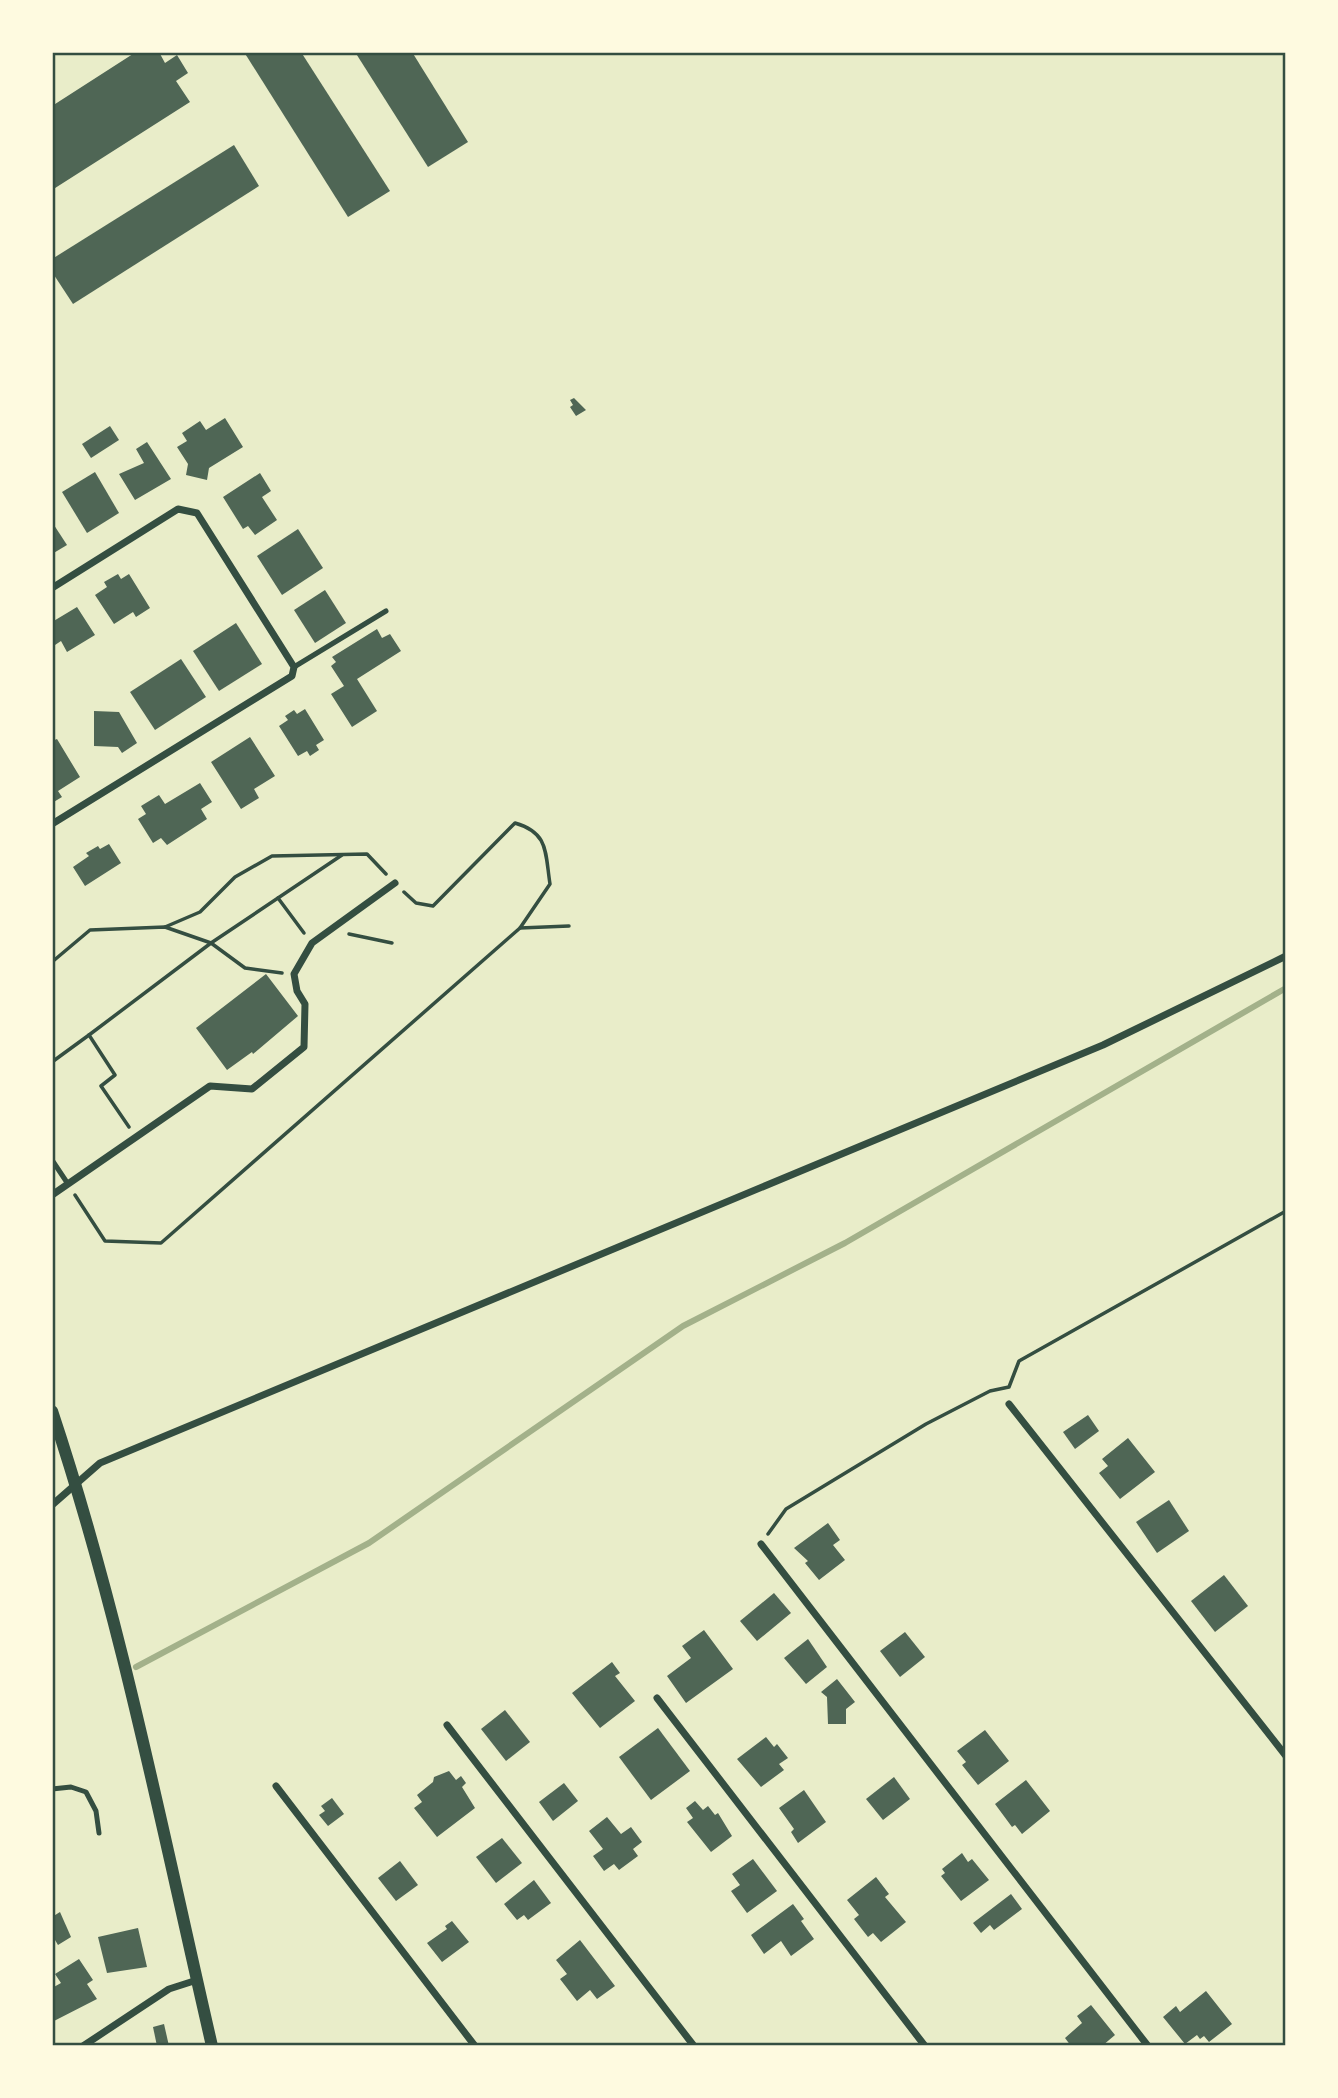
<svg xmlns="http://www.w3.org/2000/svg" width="1338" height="2098" font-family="Lato,sans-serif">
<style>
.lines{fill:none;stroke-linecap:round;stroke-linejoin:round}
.stream{stroke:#a3b18a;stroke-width:6}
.building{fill:#4f6655}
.path{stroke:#344e41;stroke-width:3.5}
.service{stroke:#344e41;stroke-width:5}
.minor{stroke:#344e41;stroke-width:7}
.tertiary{stroke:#344e41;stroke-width:12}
.neatline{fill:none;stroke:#344e41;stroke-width:2.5}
</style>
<rect width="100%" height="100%" fill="#e9edc9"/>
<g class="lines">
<polyline class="stream" points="136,1667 369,1543 683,1326 845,1243 1286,988"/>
</g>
<g class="building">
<polygon points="136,52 159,52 165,63 177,55 188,73 176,81 190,102 52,190 52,106"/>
<polygon points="244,52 301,52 390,191 348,217"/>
<polygon points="355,52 412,52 468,142 428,167"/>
<polygon points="234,145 259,186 73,304 52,272 52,259"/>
<polygon points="574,398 586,410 576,416 570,407 573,405 570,400"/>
<polygon points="225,418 243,447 209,468 207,480 186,475 188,464 177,447 187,441 182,433 200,421 206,430"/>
<polygon points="110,426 119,440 91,458 82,444"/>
<polygon points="147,442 171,479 135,500 119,474 144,463 136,449"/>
<polygon points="95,472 119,513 87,533 62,492"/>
<polygon points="260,473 271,491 262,497 277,520 255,535 248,526 243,529 223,497"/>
<polygon points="52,522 67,545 52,554"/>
<polygon points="298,529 323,568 282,595 257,556"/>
<polygon points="118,574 121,579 129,574 150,608 136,617 133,612 114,624 95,595 107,587 104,582"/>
<polygon points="325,590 346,623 315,643 294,610"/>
<polygon points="77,607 95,635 67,652 61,641 55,645 52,641 52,622"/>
<polygon points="236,623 262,664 219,691 193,651"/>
<polygon points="377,629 382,638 390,634 401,651 357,679 377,711 352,727 331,694 344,686 331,666 336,662 332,657"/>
<polygon points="181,659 206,697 155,730 130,692"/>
<polygon points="305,709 324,740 316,745 319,750 310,756 307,751 298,756 279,726 288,720 285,716 294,710 297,714"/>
<polygon points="94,711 119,712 137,743 122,753 118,747 94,746"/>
<polygon points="250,737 275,776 254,789 259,798 241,809 211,762"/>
<polygon points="57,739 80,777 58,791 62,797 52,803 52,741"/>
<polygon points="200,783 212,802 201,809 207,819 167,845 161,838 153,843 138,819 146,814 141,806 159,795 165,804"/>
<polygon points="109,844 121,863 85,886 73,867 89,856 86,853 98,846 100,849"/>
<polygon points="266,974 298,1016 253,1054 252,1052 227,1070 196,1028"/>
<polygon points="1088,1415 1099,1431 1075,1449 1063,1432"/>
<polygon points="1128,1438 1155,1472 1120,1499 1099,1473 1108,1466 1102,1459"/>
<polygon points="1169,1500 1189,1531 1157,1553 1136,1522"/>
<polygon points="828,1523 840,1540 833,1545 845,1560 819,1580 805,1563 808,1561 794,1548"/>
<polygon points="1224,1575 1248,1606 1215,1632 1191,1601"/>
<polygon points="774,1593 791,1613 757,1641 740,1621"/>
<polygon points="704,1630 733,1669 686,1703 667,1676 691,1658 682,1646"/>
<polygon points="905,1632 925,1657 900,1677 880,1651"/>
<polygon points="808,1639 827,1667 806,1684 784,1658"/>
<polygon points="612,1662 620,1673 615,1676 635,1701 600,1728 572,1693"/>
<polygon points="837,1679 855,1702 846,1709 846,1724 828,1724 827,1697 821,1692"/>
<polygon points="505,1710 530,1742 506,1761 481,1729"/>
<polygon points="658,1728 690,1771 651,1800 619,1757"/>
<polygon points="985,1730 1009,1761 978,1785 962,1765 966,1762 957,1751"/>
<polygon points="766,1737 774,1747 777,1744 788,1758 779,1764 784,1770 761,1787 737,1759"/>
<polygon points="449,1771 456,1780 461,1776 466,1783 462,1787 475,1808 437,1837 414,1808 422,1802 417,1795 433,1782 434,1777"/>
<polygon points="894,1777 910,1799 883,1820 866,1799"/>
<polygon points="1026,1780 1050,1811 1022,1834 1015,1825 1012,1827 995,1804"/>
<polygon points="564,1783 578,1801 553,1821 539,1802"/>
<polygon points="804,1790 826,1822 798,1843 791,1832 794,1829 779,1808"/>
<polygon points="332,1798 344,1814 328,1826 319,1815 325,1811 321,1806"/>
<polygon points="695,1801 703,1810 708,1806 715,1815 718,1813 732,1836 711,1852 687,1822 693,1818 686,1808"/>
<polygon points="607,1817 621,1834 631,1827 642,1842 633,1849 638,1856 619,1870 614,1864 604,1871 593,1856 603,1849 589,1831"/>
<polygon points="502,1838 522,1863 496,1883 476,1857"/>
<polygon points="962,1853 968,1862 972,1859 989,1880 961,1901 941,1876 945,1873 942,1869"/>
<polygon points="753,1859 777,1891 747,1913 731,1891 740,1885 732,1874"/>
<polygon points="400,1861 418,1885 396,1901 378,1878"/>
<polygon points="876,1877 889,1894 885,1897 906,1922 881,1942 873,1933 868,1937 854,1919 859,1915 847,1900"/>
<polygon points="534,1880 551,1903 528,1920 524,1915 517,1920 504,1904"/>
<polygon points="1011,1894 1022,1909 994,1930 990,1925 981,1933 973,1923"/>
<polygon points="793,1904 804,1919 801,1921 814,1939 791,1956 781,1941 764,1954 751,1935"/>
<polygon points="60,1912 71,1937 58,1945 52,1935 52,1917"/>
<polygon points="452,1921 469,1942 442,1962 427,1943 447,1929 445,1926"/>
<polygon points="138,1928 147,1967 107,1973 98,1937"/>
<polygon points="580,1940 615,1986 597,1999 590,1990 577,2001 560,1979 567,1974 556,1960"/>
<polygon points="79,1959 93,1980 87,1984 97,1999 54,2021 52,1988 61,1983 55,1974"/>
<polygon points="1206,1991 1232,2024 1209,2042 1204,2036 1200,2039 1197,2035 1185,2044 1163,2017 1176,2006 1180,2012"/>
<polygon points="1091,2005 1115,2035 1102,2046 1071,2046 1065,2038 1082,2023 1077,2016"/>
<polygon points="164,2024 169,2046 157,2046 153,2027"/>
</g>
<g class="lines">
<g class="path">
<polyline points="278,898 304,933"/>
<polyline points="165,927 200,912 235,877 272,856 367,854 386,874"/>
<polyline points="520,928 569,926"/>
<polyline points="349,934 392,943"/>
<polyline points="52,962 90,930 165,927 211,943 245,968 282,973"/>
<polyline points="52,1062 89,1035"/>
<polyline points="129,1127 101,1086 115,1075 89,1035 211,943 342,855"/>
<path d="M75 1195 105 1241 161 1243 520 928 550 884C545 852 549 833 515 823L433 906 416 903 404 892"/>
<polyline points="768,1534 786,1509 926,1424 990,1391 1009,1387 1019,1361 1286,1211"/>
</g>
<g class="service">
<polyline points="294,667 386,611"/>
<polyline points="52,1160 68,1184"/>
<polyline points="52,1789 71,1787 86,1792 96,1811 99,1833"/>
</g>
<g class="minor">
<polyline points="52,588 178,509 197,513 294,667 292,676 52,824"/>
<polyline points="52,1195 210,1086 252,1089 304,1047 305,1004 297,991 294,974 312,943 395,883"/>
<polyline points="1009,1404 1286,1756"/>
<polyline points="52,1505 100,1463 1103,1045 1286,956"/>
<polyline points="761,1544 1148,2046"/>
<polyline points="657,1698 925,2046"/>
<polyline points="447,1725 694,2046"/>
<polyline points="276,1786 475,2046"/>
<polyline points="83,2046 169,1989 197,1980"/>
</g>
<path class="tertiary" d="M52 1411C121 1618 163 1834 212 2046"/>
</g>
<rect width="1338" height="2098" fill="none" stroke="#fefae0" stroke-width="108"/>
<rect x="54" y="54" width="1230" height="1990" class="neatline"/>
</svg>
